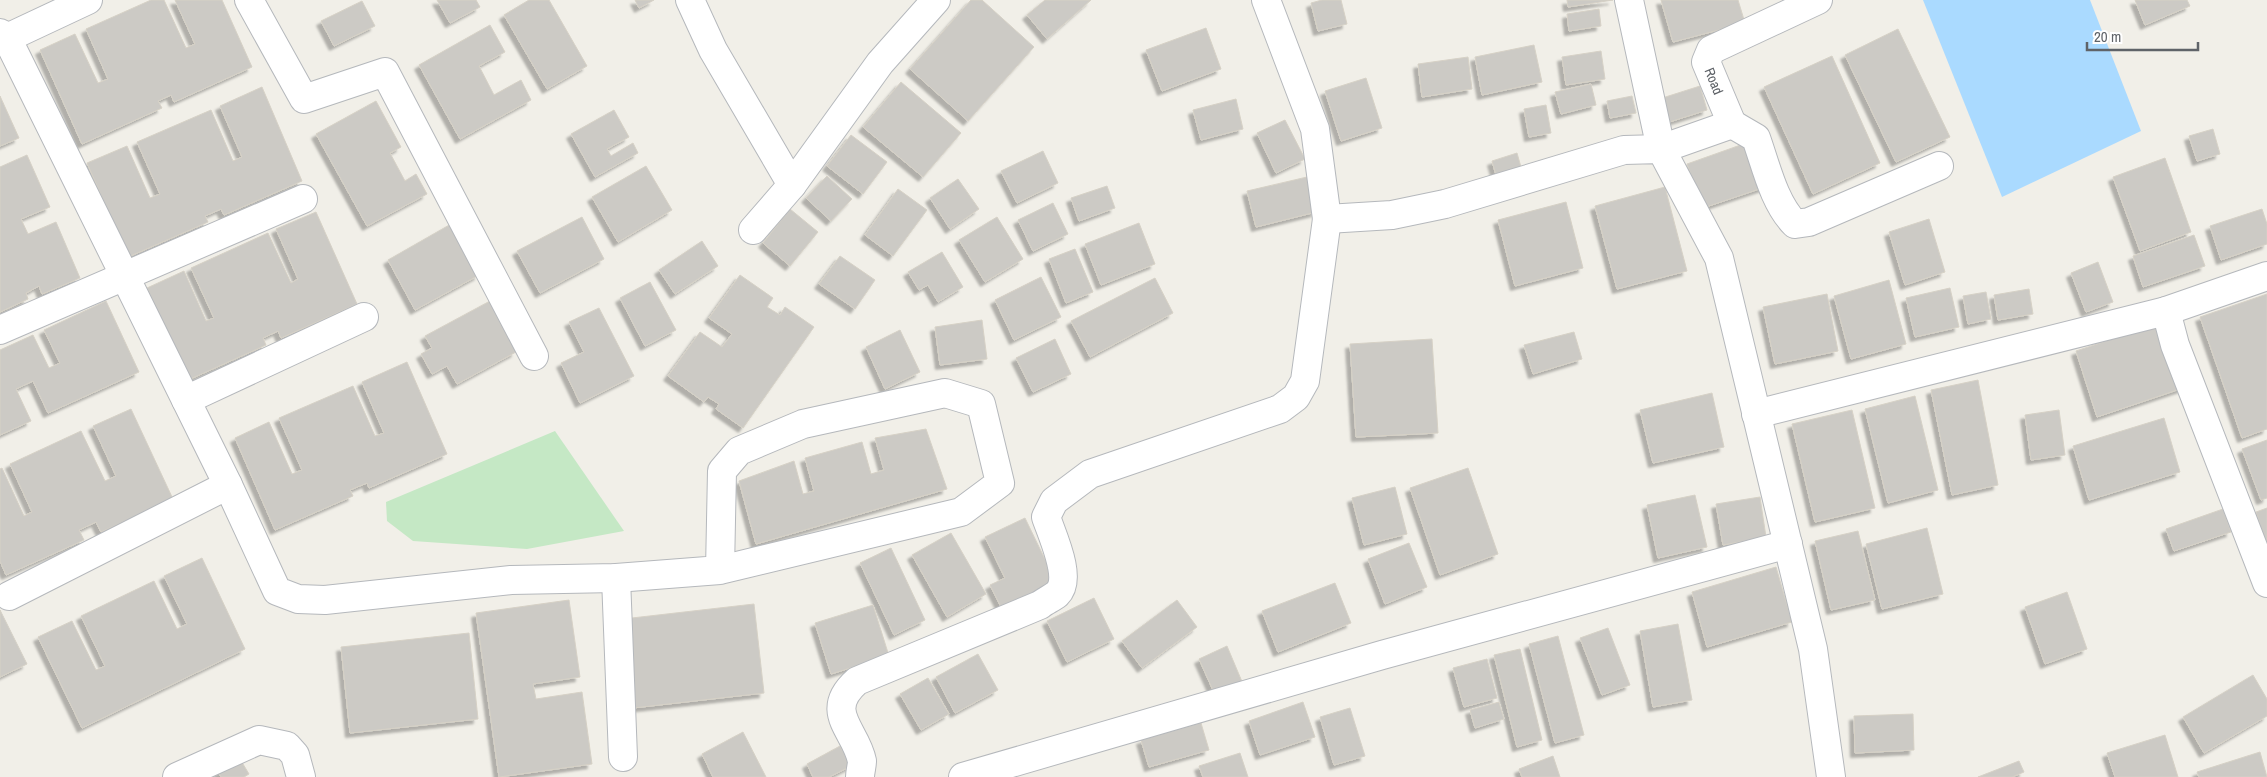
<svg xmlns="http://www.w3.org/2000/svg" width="2267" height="777" font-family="'Archivo Narrow',sans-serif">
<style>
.green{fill:#c5e8c5}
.water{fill:#aadaff}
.building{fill:#cccac5;stroke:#d6d1c6;filter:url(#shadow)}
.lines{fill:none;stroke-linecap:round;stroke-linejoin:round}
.street-casing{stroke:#b5b8bc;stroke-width:30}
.street{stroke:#fff;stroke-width:28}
.labels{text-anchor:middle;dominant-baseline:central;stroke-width:4;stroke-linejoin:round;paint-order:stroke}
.street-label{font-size:14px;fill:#5f6368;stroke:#fff}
</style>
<defs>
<filter id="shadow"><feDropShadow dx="-4.5" dy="4.5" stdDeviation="1" flood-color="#0004"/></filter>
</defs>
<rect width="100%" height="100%" fill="#f1efe8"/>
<polygon class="green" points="555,431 624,531 527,549 413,541 387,521 386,502"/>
<polygon class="water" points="1923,0 2090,0 2141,131 2002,197"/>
<g class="building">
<polygon points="151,0 164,0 186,48 195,44 175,0 222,0 252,67 174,102 171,95 158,101 162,108 82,144 40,50 75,34 98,83 108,79 86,29"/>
<polygon points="437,0 476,0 480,7 450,23"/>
<polygon points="529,0 549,0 587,66 547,89 504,15"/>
<polygon points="635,0 654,0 639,8"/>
<polygon points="971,0 982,0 1034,47 968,121 910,69"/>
<polygon points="1045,0 1091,0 1047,39 1027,15"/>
<polygon points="1322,0 1341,0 1347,24 1318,31 1311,3"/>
<polygon points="1567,0 1613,0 1568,7"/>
<polygon points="1661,0 1738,0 1745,23 1673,42"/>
<polygon points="2135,0 2187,0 2190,6 2145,25"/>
<polygon points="362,1 375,26 334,46 321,21"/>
<polygon points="1599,9 1601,26 1569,31 1567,14"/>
<polygon points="490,25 505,52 479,66 494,95 521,80 531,100 460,139 419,65"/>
<polygon points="1206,28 1221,69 1162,91 1146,50"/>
<polygon points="1898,29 1950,137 1896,162 1845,55"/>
<polygon points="1534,45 1542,82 1482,95 1475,57"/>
<polygon points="1601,51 1605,79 1566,85 1562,57"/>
<polygon points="1832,56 1880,163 1813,194 1764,87"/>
<polygon points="1468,57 1472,89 1422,97 1418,64"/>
<polygon points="1366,78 1382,128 1341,141 1325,91"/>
<polygon points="901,82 961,133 923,177 863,127"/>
<polygon points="1591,84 1596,105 1561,114 1555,92"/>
<polygon points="1700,86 1707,110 1663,124 1656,100"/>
<polygon points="262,87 302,181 224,215 221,209 205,216 208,222 128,257 87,163 127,146 150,198 160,194 137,142 211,110 233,161 242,157 220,106"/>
<polygon points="0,96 19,138 0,146"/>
<polygon points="1632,96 1636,113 1610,118 1607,101"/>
<polygon points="1236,99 1243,129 1201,140 1193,110"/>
<polygon points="376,101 401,147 390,153 405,181 416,174 427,194 367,226 316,134"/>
<polygon points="1546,105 1551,133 1529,137 1524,109"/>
<polygon points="614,110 629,137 607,149 611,156 633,143 638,153 595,177 571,134"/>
<polygon points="1285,120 1305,159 1276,173 1257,133"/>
<polygon points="2213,129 2220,154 2197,161 2189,136"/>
<polygon points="851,135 887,162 863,194 827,166"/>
<polygon points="1749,142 1765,187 1703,208 1687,164"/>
<polygon points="1043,151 1058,183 1017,203 1001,171"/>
<polygon points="1517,153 1523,174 1498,182 1492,161"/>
<polygon points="27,155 50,207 21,219 28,234 56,222 80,278 42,294 39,286 26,293 28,299 0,312 0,167"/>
<polygon points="2165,158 2191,232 2140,251 2113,177"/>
<polygon points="646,166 672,210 618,242 592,197"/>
<polygon points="827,176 852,199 831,221 806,198"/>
<polygon points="1307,177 1316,212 1256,227 1247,191"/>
<polygon points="958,179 979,209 950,229 930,198"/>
<polygon points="1107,186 1115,208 1079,221 1071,198"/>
<polygon points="1665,187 1687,271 1617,289 1595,206"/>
<polygon points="898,189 927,210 893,256 865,235"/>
<polygon points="1566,202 1583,268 1515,286 1498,220"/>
<polygon points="1053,203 1068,234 1033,251 1018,220"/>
<polygon points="790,209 818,232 790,266 763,243"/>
<polygon points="2262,209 2267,224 2267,244 2221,260 2210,226"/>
<polygon points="316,212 357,304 281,338 278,331 263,338 266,345 188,380 147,288 184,271 206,321 214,318 191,268 268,233 291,283 298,279 276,229"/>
<polygon points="582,217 604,259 540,293 517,251"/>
<polygon points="997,217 1023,259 985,282 959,240"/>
<polygon points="1929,219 1945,272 1905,285 1889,232"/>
<polygon points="1139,223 1155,264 1101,285 1085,244"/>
<polygon points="451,224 479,275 415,310 388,260"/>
<polygon points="2194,235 2205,266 2143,287 2133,256"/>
<polygon points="702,241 718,266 675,294 659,270"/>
<polygon points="1075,249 1093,292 1066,303 1049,259"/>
<polygon points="942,252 963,287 938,302 928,285 919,290 908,272"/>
<polygon points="840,256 875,280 855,309 819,284"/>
<polygon points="2098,262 2113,302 2086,312 2071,273"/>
<polygon points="740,275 773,298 767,307 780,315 785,307 814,327 743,428 716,409 719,404 708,397 704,402 668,376 700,332 722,347 732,334 709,318"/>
<polygon points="1041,277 1061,317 1014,340 995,300"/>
<polygon points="1155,278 1173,313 1090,357 1071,321"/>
<polygon points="1889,280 1906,344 1851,359 1834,296"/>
<polygon points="650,282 676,330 645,346 620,298"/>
<polygon points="1950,288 1959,327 1915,337 1906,298"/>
<polygon points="2029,289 2033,314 1998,320 1994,295"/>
<polygon points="1986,292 1991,319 1968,324 1963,296"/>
<polygon points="1827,294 1838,351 1775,364 1763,307"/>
<polygon points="2267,294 2267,429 2242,438 2200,317"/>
<polygon points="106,301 139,372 48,413 33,381 16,389 31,421 0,435 0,350 33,335 49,368 60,363 44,330"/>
<polygon points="490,301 516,352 457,384 447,366 432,374 421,354 432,348 425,336"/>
<polygon points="599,308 634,376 580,403 561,363 584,352 569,322"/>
<polygon points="982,320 987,359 940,365 935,327"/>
<polygon points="2161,323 2183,388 2097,417 2076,351"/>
<polygon points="900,330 920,372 885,389 866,347"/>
<polygon points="1574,332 1582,359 1533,374 1524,345"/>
<polygon points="1055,339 1071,374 1033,392 1016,358"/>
<polygon points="1432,339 1438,433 1356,437 1350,344"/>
<polygon points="407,362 447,454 369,488 367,483 350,490 353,496 275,530 235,438 269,422 292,474 302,470 279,418 353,386 375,436 384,433 362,382"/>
<polygon points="1978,380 1998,485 1952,495 1931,390"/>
<polygon points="1712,393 1724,447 1653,463 1640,410"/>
<polygon points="1915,396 1938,490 1888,503 1865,409"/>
<polygon points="131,409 173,499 101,532 96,522 79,530 84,540 6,575 0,561 0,469 2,468 24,516 32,512 10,464 81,431 105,481 116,476 93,426"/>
<polygon points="1852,410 1875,508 1815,522 1792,424"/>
<polygon points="2059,410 2065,455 2031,460 2025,415"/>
<polygon points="2164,418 2180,472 2089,500 2073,446"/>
<polygon points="926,429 947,489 756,544 739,481 794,461 803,494 814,491 805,458 862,442 871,474 884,470 875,438"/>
<polygon points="2267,440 2267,498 2261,500 2242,449"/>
<polygon points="1468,468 1498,554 1440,575 1410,488"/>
<polygon points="1395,487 1407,534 1364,545 1352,498"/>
<polygon points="1695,495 1707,547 1658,558 1647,505"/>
<polygon points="1760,497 1766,537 1723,545 1716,504"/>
<polygon points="2267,508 2267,547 2256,512"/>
<polygon points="2223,509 2231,532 2174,551 2166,529"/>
<polygon points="1025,518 1056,582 1002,609 990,585 1005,578 985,537"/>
<polygon points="1927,528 1943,594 1882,609 1866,544"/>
<polygon points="1858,531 1875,600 1831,610 1815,541"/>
<polygon points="951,533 986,594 947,617 912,555"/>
<polygon points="1409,543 1427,587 1385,604 1368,559"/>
<polygon points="891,548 925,620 894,635 860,563"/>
<polygon points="202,558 245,649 82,728 38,637 72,621 96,670 105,666 81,616 154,581 177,629 187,624 164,576"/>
<polygon points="1776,567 1792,622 1707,647 1692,592"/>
<polygon points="1335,583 1351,623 1278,652 1262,611"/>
<polygon points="2067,592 2087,649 2045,664 2025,607"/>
<polygon points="1094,598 1114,639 1067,662 1047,621"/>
<polygon points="569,600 580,677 533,684 536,699 582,692 592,764 499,777 476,613"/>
<polygon points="1177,600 1197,627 1142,668 1122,641"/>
<polygon points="754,604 764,693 633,708 623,619"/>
<polygon points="873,605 889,656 831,674 815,623"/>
<polygon points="0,610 27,664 0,677"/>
<polygon points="1678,624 1692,700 1653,707 1640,631"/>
<polygon points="1608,628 1630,685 1602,695 1580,638"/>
<polygon points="469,633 478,719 350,733 341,647"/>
<polygon points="1558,636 1584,735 1555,743 1529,644"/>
<polygon points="1227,646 1243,684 1216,697 1199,659"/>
<polygon points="1520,649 1542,740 1517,747 1494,655"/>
<polygon points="978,654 998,690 955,713 936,677"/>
<polygon points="1487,659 1497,698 1464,707 1453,668"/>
<polygon points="2253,675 2267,699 2267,716 2204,753 2183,717"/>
<polygon points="928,678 949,714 921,730 900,694"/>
<polygon points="1303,702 1315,737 1260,755 1249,721"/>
<polygon points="1499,702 1504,719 1475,728 1470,710"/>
<polygon points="1350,708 1365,756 1334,765 1320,717"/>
<polygon points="1913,714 1914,750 1855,753 1854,716"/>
<polygon points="1201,723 1209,750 1149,767 1141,740"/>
<polygon points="743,732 766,777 713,777 702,754"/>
<polygon points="2165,735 2178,777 2115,777 2107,753"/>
<polygon points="840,746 851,766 829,777 813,777 807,764"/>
<polygon points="2260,752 2267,777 2199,777 2197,772"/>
<polygon points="1240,753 1248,777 1203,777 1199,766"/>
<polygon points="1553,756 1560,777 1522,777 1519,769"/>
<polygon points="240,759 249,774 244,777 221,777 218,772"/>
<polygon points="2019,761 2024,772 2012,777 1978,777"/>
</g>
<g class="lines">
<g class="street-casing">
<g id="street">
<polyline points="249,0 304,99 385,72 534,356"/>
<polyline points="690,0 713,50 792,185"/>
<polyline points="1266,0 1315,129 1327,219 1392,215 1445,204 1624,150 1661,149 1719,258 1813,649 1831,777"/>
<polyline points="1629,0 1661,149 1732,124 1706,62 1711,50 1818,0"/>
<polyline points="0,33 7,38 228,485 277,591 298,599 325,600 511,580 616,578 720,570 961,512 1000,483 981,404 945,393 803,424 739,451 722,471 720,570"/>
<polyline points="7,38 88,0"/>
<path d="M1732 124 1756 138C1766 166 1774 203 1795 224L1809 222 1939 166"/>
<polyline points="753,230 792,185 880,63 936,0"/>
<polyline points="2267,276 2166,311 2175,345 2267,583"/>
<polyline points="0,330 303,199"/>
<polyline points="186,400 364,317"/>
<polyline points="1756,414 2166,311"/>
<polyline points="616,578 623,757"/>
<polyline points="9,596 228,485"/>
<polyline points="177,777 259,740 287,746 295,755 301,777"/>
<path d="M860 777C860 772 862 766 862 761 856 730 822 712 857 681L1040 605C1045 601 1052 598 1057 594 1073 579 1052 535 1046 517L1054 501 1090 474 1280 409 1296 397 1305 381 1327 219"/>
<polyline points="963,777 1382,655 1788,544"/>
</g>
</g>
<use href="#street" class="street"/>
</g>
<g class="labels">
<g class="street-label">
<text transform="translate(1714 81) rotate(68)">Road</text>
</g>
</g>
<path d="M2087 42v8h111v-8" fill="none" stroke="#5f6368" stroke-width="2.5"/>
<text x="2094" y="42" font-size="15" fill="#5f6368" stroke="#ffffff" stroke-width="4" paint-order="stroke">20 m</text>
</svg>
